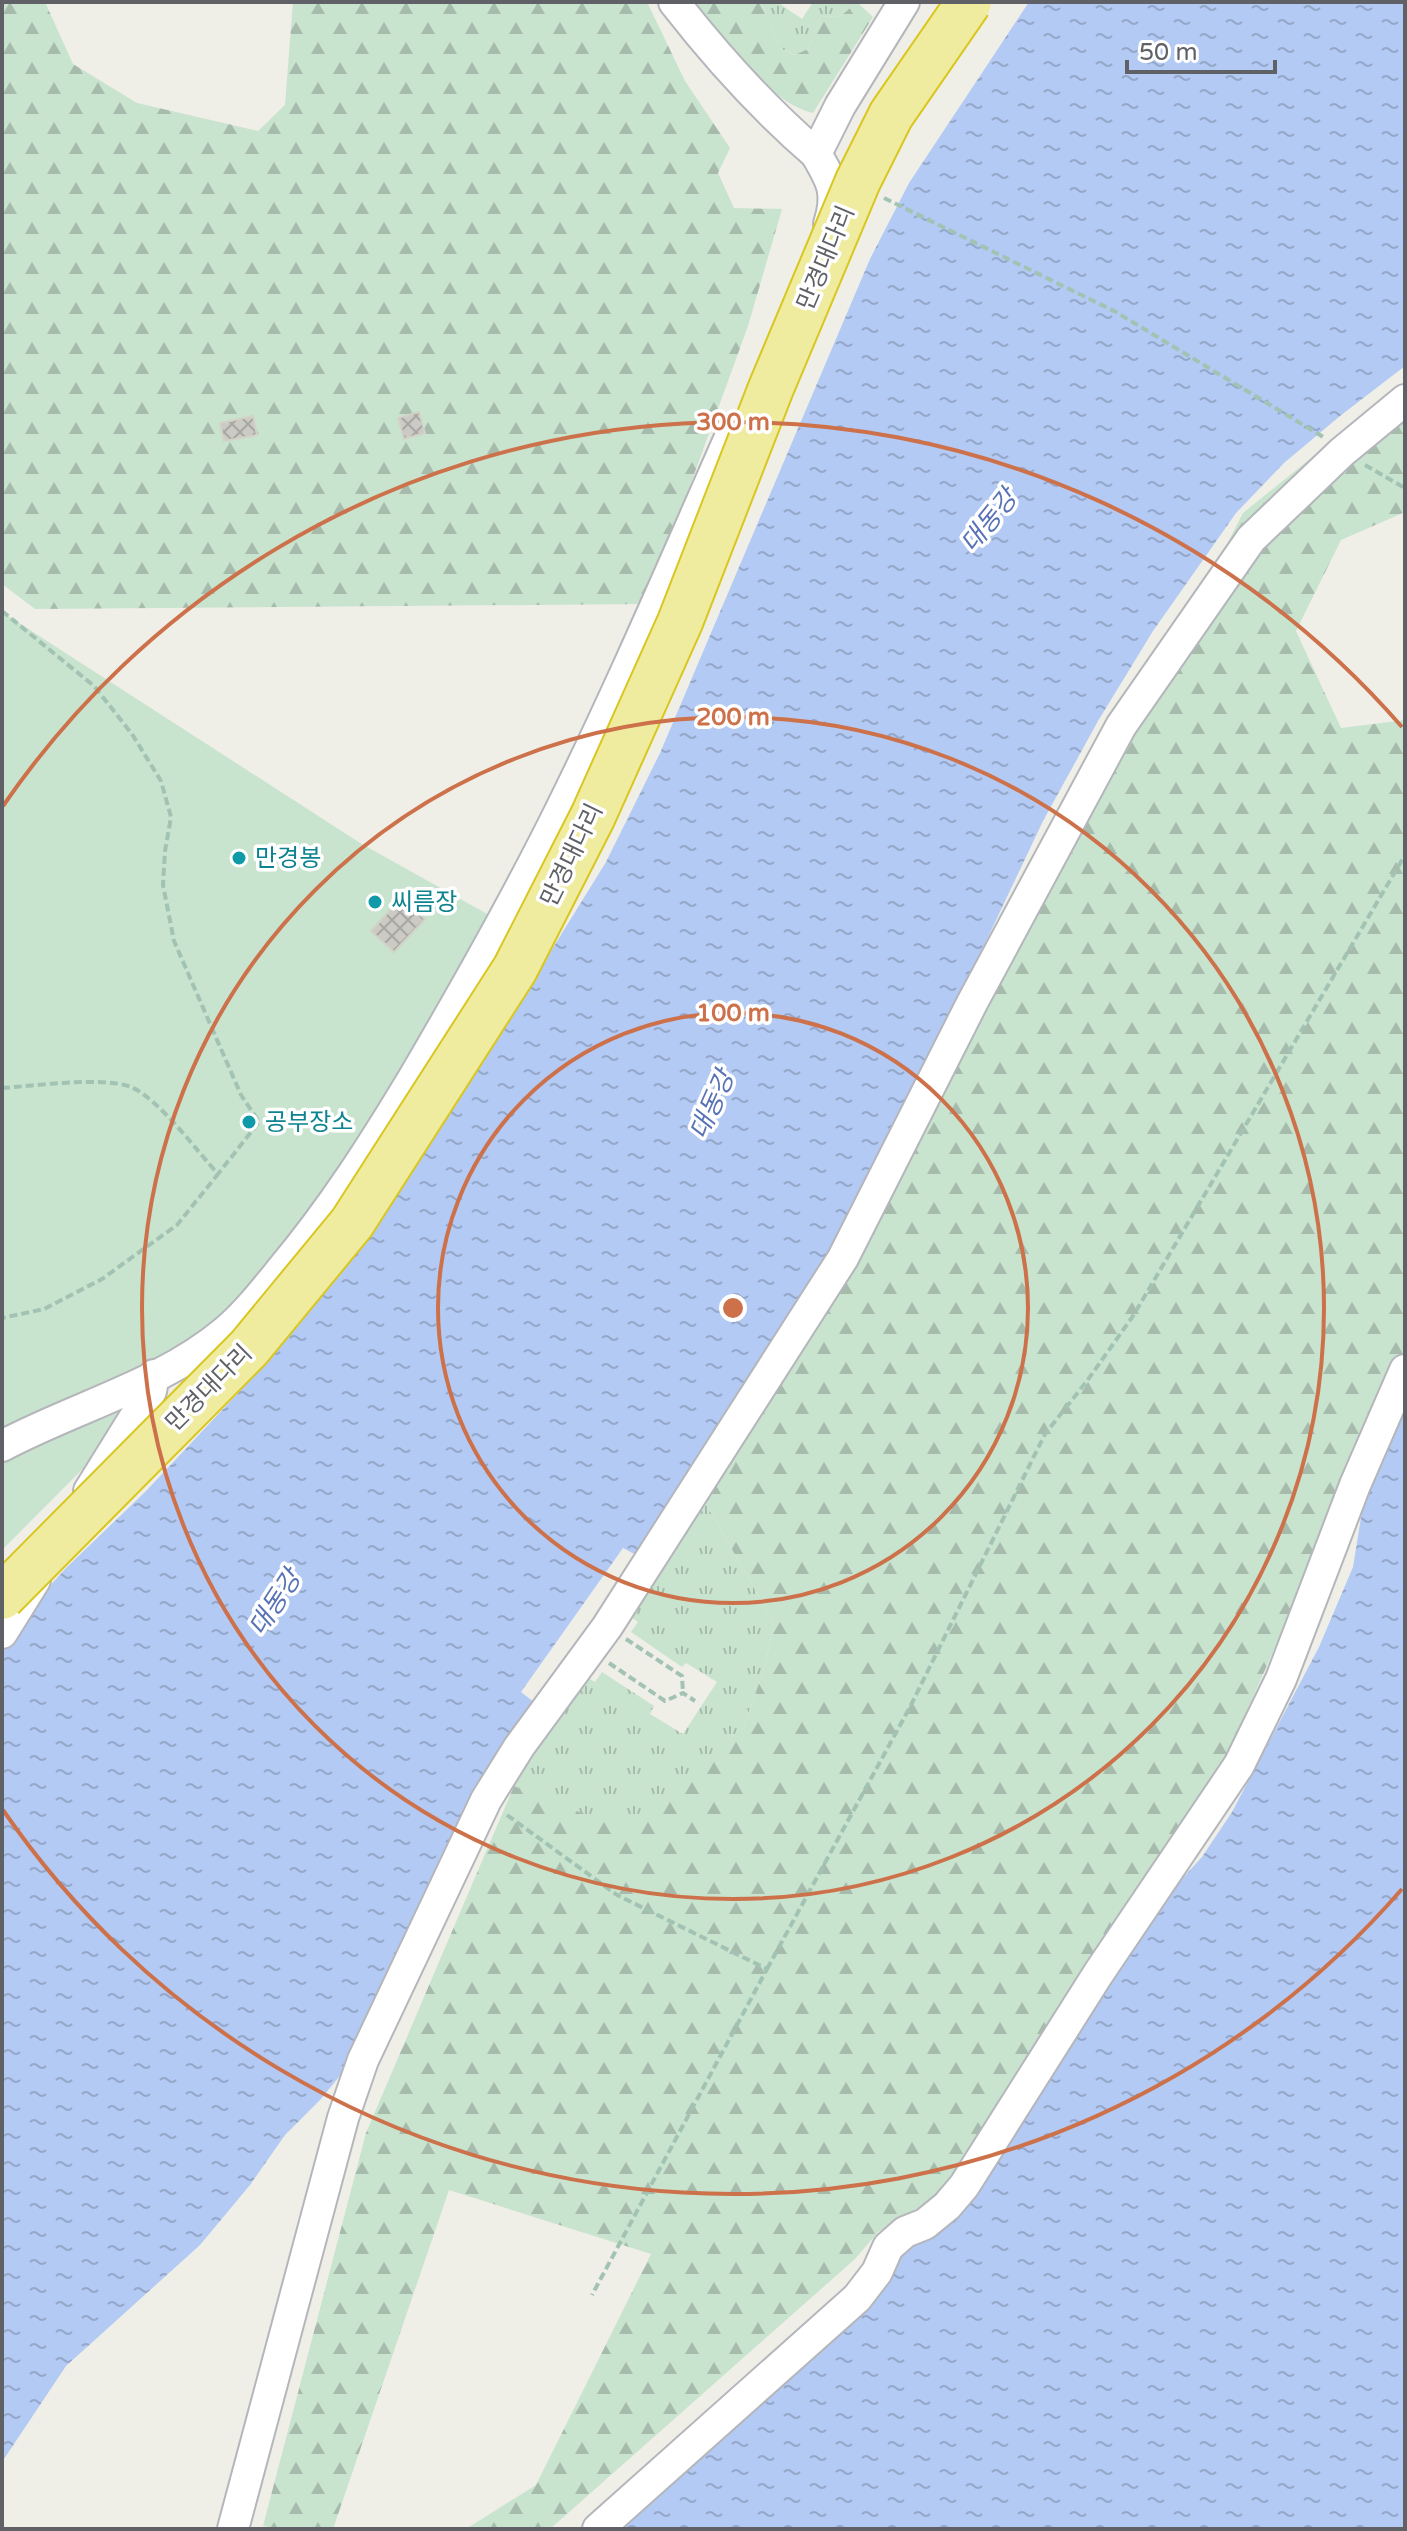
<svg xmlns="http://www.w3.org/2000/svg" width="1407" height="2531" font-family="'Varela Round','Noto Sans KR',sans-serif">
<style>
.grass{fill:url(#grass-tufts)}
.forest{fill:url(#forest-firs)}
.park{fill:#c8e3ce}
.water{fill:url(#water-ripples)}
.building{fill:url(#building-cross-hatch);stroke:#d3d2c7;stroke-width:2}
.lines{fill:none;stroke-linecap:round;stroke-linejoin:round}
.minor-casing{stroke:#b5b6bb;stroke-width:34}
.path{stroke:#a2c3b3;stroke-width:4;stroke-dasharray:8 4;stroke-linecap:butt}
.minor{stroke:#fff;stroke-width:30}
.highway-bridge-casing{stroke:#d9c61f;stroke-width:48;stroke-linecap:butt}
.highway-bridge{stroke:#f0ec9f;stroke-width:44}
.ring{fill:none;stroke:#cd714b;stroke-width:4}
.culture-dot{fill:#0f9aa8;stroke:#fff;stroke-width:3}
.labels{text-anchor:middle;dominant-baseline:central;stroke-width:7;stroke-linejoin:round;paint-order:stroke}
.street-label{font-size:24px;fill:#5f6166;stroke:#fff}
.culture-label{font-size:24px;fill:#0d838f;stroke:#fff;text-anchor:start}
.water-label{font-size:26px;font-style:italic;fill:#5872b5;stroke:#fff}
.centre{fill:#cd714b;stroke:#fff;stroke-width:4}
.ring-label{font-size:24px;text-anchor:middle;font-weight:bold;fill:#cd714b;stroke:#fff;stroke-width:7;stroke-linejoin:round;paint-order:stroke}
</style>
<defs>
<pattern id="grass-tufts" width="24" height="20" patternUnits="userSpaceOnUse" patternTransform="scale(2)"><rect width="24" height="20" fill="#c8e3ce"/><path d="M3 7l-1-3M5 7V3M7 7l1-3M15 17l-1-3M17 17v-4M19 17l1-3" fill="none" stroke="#a6bbab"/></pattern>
<pattern id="forest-firs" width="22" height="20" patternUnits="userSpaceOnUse" patternTransform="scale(2)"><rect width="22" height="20" fill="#c8e3ce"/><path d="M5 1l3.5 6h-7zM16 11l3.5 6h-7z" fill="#a6bbab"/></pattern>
<pattern id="water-ripples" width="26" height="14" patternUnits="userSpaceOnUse" patternTransform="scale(2)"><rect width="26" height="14" fill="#b3caf4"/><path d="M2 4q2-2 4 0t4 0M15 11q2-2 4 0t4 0" fill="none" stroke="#95a7c9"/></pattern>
<pattern id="building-cross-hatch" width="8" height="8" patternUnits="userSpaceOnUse" patternTransform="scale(2)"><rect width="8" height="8" fill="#cbcac5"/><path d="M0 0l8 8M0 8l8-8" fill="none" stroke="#a8a7a4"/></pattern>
</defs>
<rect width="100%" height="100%" fill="#efefe8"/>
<g class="grass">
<polygon points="761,2 777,2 802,19 813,2 857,2 841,16 821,17 808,49 796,55 779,48"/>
<polygon points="705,1502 774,1623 765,1666 744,1726 625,1831 514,1786 530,1753 588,1678 595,1682 602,1672 654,1706 650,1714 683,1734 717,1682 686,1663 682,1667 631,1632 638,1622 630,1616 689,1521"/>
</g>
<g class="forest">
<polygon points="2,2 45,2 73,64 137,103 258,131 285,105 293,2 647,2 685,81 730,148 718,173 734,208 782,209 748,326 647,604 35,609 2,584"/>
<path d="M686 2H761L779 48 795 55 808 49 821 17 841 16 857 2 873 17 813 113C769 103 717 35 686 2Z"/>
<polygon points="1405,382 1405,512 1341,540 1296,631 1341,728 1405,720 1405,1356 1228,1753 949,2189 878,2232 855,2259 550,2529 466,2529 536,2485 651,2254 449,2190 333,2529 283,2529 263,2526 366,2133 514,1786 625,1830 744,1726 765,1666 774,1623 705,1502 1028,934 1243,513"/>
</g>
<polygon class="park" points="2,612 360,843 514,929 353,1190 211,1340 2,1550"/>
<g class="water">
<polygon points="1029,2 1405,2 1405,366 1340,416 1284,463 1236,513 1153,631 1098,721 1043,821 881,1163 798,1305 640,1557 623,1548 521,1692 535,1703 352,2061 320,2100 285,2135 250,2185 200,2245 66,2366 2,2462 2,1639 66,1568 146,1491 239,1392 290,1331 520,1001 606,862 660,753 870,259 909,183"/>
<polygon points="1405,1399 1405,2529 610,2529 896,2247 937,2229 1160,1903 1202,1857 1232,1812 1319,1647 1353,1567 1363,1505"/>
</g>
<g class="building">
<polygon points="419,412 425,433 404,439 398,418"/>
<polygon points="253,416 257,435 224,441 220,423"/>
<polygon points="401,898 425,919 394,952 371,931"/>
</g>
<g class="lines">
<g class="minor-casing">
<g id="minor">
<path d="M674 2C716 56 764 109 816 154L840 106 904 2"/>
<path d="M816 154C832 181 839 193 829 224"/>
<path d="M2 1446C75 1407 162 1385 226 1331 247 1313 265 1290 282 1269 333 1208 373 1145 414 1077 465 990 515 902 560 811 621 688 675 561 731 435"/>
<polyline points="89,1491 151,1391 154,1375"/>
<polyline points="2,1633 35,1580"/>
<polyline points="233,2529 343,2118 363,2060 486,1800 519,1747 607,1627 843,1258 972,1003 1121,726 1251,539 1342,452 1405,400"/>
<polyline points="598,2529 857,2298 877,2272 888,2247 905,2232 925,2224 947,2206 964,2186 1098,1974 1239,1765 1281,1679 1355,1485 1405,1370"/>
</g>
</g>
<g class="path">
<polyline points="884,198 1116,312 1325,438"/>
<polyline points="1365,465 1405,488"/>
<polyline points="2,611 94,686 132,734 161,781 171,817 165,851 163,885 174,941 241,1095 259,1122 218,1174"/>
<path d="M2 1088C34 1086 103 1076 131 1087 158 1098 197 1151 218 1174L177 1225 102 1279 44 1309 2 1318"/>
<polyline points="626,1639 682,1676 683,1693"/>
<polyline points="609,1663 665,1701 683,1693 695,1701"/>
<polyline points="507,1815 617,1895 767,1969 592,2295"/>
<polyline points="767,1969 910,1707 1045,1434 1087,1381 1133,1316 1405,855"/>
</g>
<use href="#minor" class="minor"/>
<g class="highway-bridge-casing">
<polyline id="highway-bridge" points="2,1597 249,1348 352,1223 515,969 593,816 680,622 771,388 858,181 891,115 969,2"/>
</g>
<use href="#highway-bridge" class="highway-bridge"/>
</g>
<g class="ring">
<circle cx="733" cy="1308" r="295"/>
<circle cx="733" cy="1308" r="591"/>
<path d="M1402 1889A886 886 0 0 1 3 1810M3 806A886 886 0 0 1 1402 727"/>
</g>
<g class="culture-dot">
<circle cx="239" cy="858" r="8"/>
<circle cx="375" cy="902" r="8"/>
<circle cx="249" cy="1122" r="8"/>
</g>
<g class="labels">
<g class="street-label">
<text transform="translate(826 258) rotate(-67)">만경대다리</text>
<text transform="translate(572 855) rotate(-64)">만경대다리</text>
<text transform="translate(209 1388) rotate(-45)">만경대다리</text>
</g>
<g class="culture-label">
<text x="255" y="858">만경봉</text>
<text x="391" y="902">씨름장</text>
<text x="265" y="1122">공부장소</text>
</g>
<g class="water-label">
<text transform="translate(989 521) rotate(-51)">대동강</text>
<text transform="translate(712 1105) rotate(-66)">대동강</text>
<text transform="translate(275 1603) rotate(-57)">대동강</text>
</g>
</g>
<circle cx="733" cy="1308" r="12" class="centre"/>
<g class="ring-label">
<text x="733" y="430">300 m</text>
<text x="733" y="725">200 m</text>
<text x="733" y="1021">100 m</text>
</g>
<rect width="1407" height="2531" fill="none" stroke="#5f6166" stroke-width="8"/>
<path d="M1127 60v12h148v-12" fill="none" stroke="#5f6166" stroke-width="4"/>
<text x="1139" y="60" font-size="24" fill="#5f6166" stroke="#ffffff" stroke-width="6" paint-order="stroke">50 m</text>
</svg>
